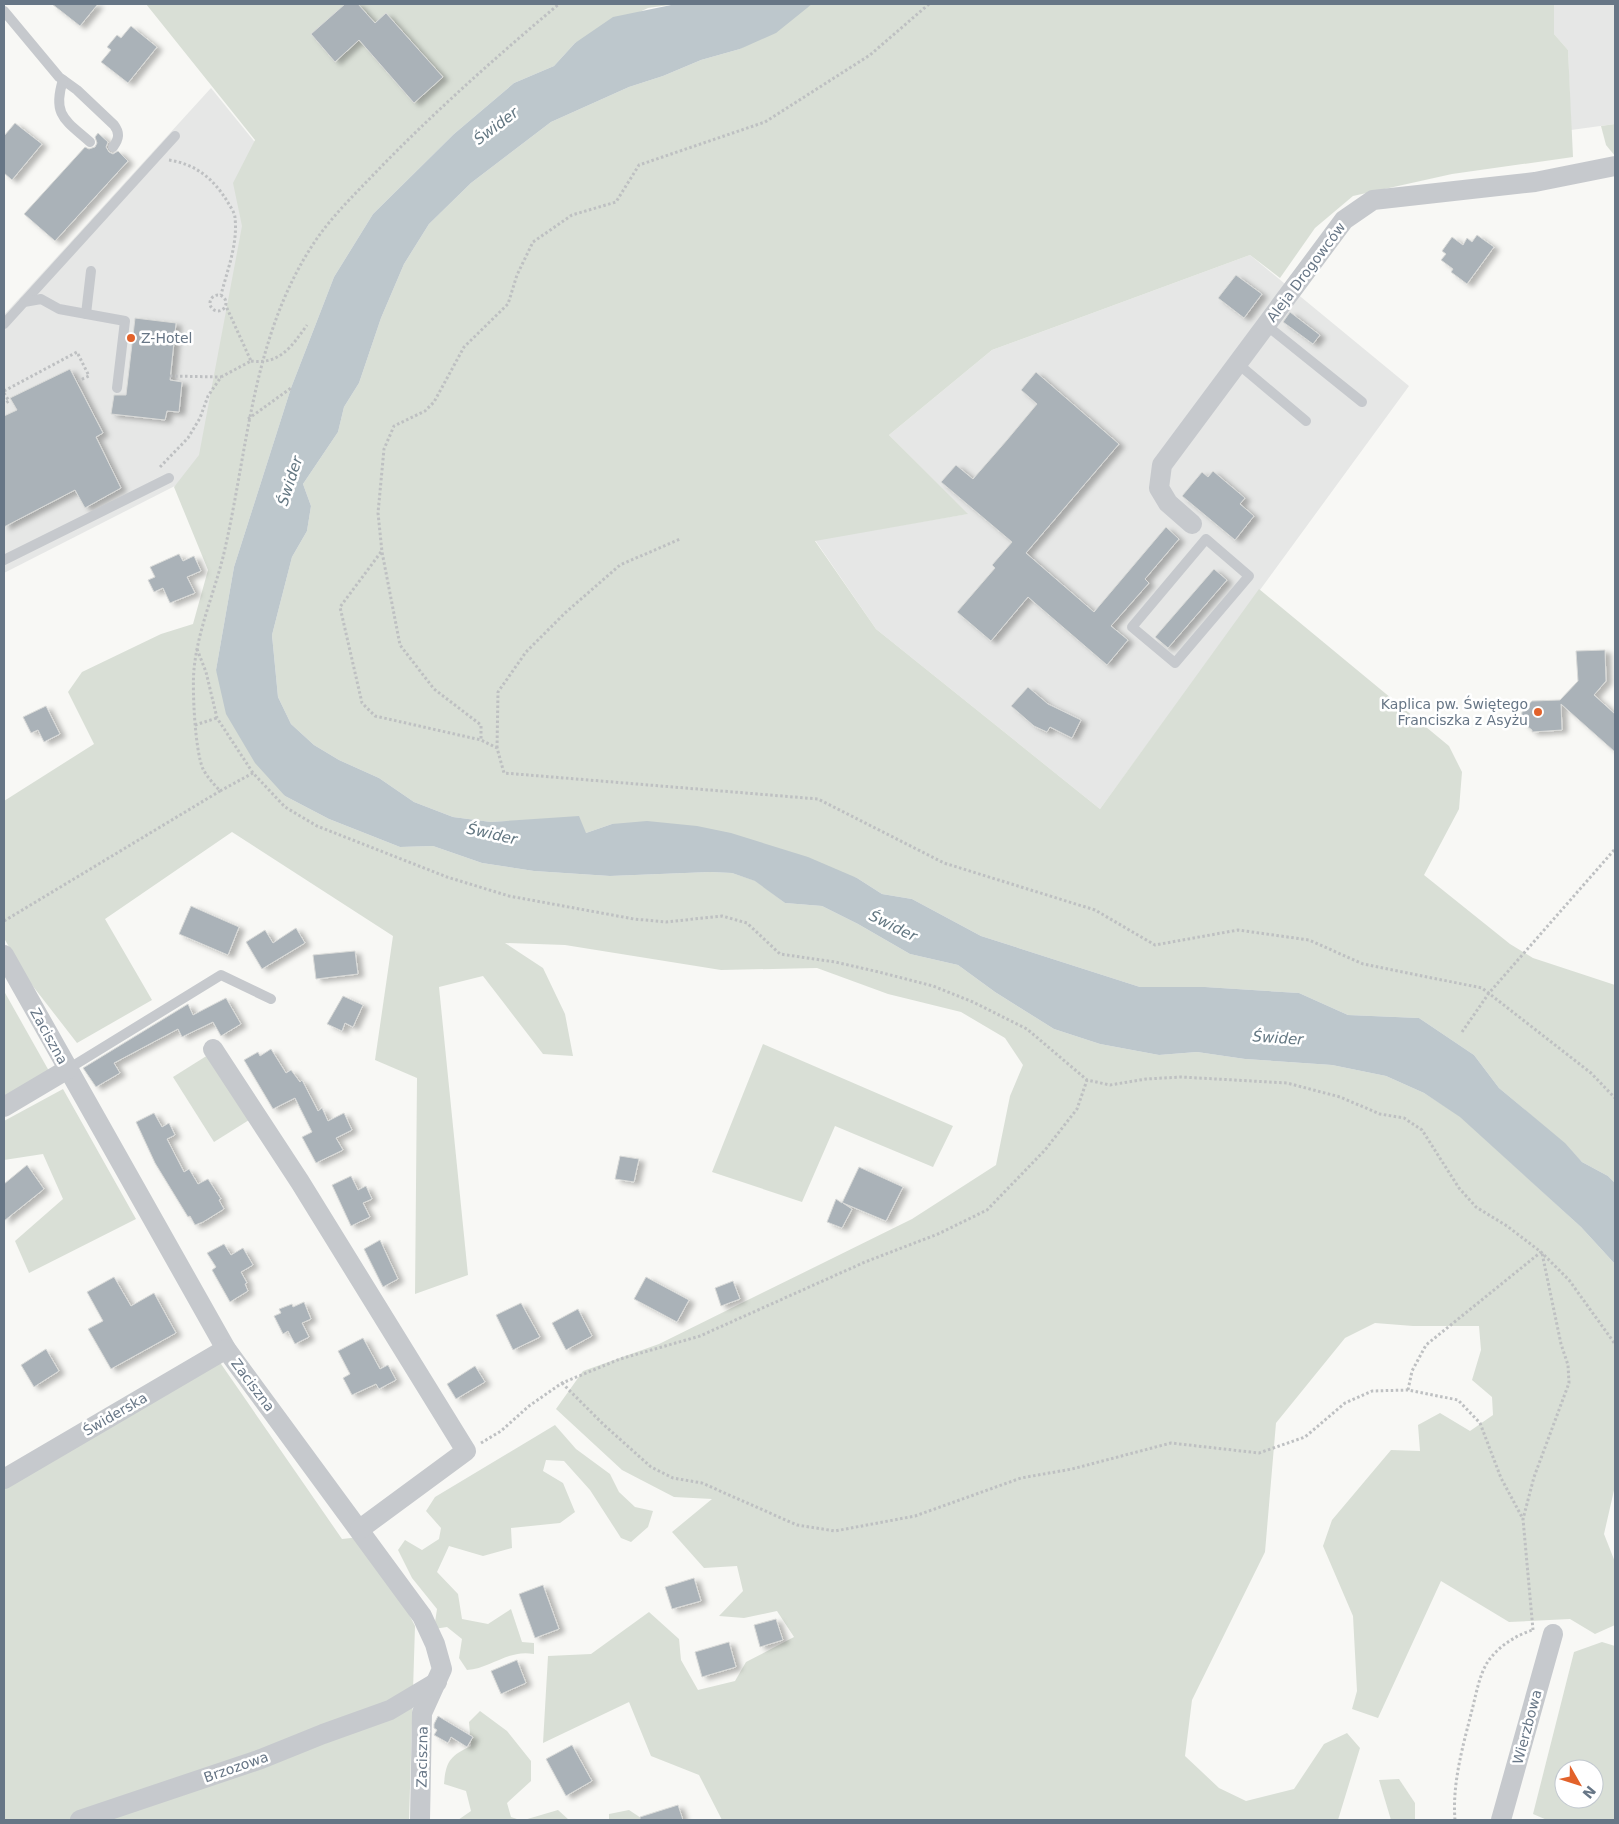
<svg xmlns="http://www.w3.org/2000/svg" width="1619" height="1824" font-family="'DejaVu Sans',sans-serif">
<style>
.built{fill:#e6e7e6}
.green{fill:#d9dfd6;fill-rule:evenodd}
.water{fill:#bdc7cc}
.building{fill:#aab2b8;stroke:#d9dad8;filter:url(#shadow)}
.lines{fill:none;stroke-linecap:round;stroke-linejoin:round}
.path{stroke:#bec0c2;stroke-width:3;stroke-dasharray:2.5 2.5;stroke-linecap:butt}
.lane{stroke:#c6c9cd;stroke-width:10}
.street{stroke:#c6c9cd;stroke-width:20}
.poi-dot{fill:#e2622b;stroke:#fff;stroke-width:2}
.labels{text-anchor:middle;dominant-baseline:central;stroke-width:5;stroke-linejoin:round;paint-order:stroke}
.street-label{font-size:14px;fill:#677686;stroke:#fff}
.poi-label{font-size:14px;fill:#677686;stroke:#fff;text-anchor:start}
.water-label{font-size:15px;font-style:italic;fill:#637782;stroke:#fff}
</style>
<defs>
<filter id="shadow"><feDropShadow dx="5.5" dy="3" stdDeviation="2.5" flood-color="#0004"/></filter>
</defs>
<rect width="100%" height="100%" fill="#f8f8f5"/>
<g class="built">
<polygon points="1554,4 1615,4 1615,124 1571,130 1568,50 1554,34"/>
<polygon points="211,88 313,214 220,463 4,573 4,315"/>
<polygon points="1250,255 1409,386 1100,809 876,629 815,540 967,514 889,435 992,350"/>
</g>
<g class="green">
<polygon points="146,4 676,4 648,8 575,43 554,66 514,83 454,134 373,214 334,277 291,388 234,567 216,670 285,796 329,819 400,847 433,846 482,863 534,871 610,876 710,872 732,873 756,881 785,903 822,906 858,924 910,954 958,965 995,992 1054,1029 1100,1044 1159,1055 1197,1052 1245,1059 1332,1065 1386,1076 1424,1093 1460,1116 1581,1227 1615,1264 1615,1486 1604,1534 1615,1562 1615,1625 1595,1634 1570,1619 1509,1622 1441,1581 1378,1718 1352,1709 1357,1691 1353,1616 1323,1546 1332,1520 1391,1450 1420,1451 1418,1425 1440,1413 1470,1431 1493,1415 1492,1397 1472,1380 1481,1350 1479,1326 1413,1326 1375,1323 1345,1338 1276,1423 1265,1552 1192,1700 1185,1756 1219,1788 1246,1801 1294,1789 1324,1744 1347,1733 1360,1748 1338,1820 722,1820 699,1775 651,1756 629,1702 543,1743 548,1656 591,1654 649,1612 679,1639 681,1660 698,1690 735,1681 746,1662 794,1637 777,1611 744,1618 719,1616 743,1591 737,1566 704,1568 672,1532 712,1499 674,1497 622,1470 556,1409 583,1371 659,1344 912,1219 996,1165 1010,1096 1023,1065 1005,1038 961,1012 888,994 817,968 721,970 565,945 505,943 543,968 565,1014 573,1056 543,1054 483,976 439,987 468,1275 415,1294 417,1078 375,1060 393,936 232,832 105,919 152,1000 77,1043 25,976 4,938 4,801 94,744 68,692 82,672 161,634 193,624 208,570 174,487 199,455 242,226 233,183 255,140"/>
<polygon points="812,4 1554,4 1554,34 1568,50 1573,157 1452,174 1353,196 1315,228 1280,278 1250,255 992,350 889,435 968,514 815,541 876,629 1100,809 1259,589 1449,746 1462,772 1459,809 1424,875 1510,944 1533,958 1615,985 1615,1183 1608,1176 1582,1162 1564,1143 1499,1088 1474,1055 1419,1018 1348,1015 1299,993 1205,987 1140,987 981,936 912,899 882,894 857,878 612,824 586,833 532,820 491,822 453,817 414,802 379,778 339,760 314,745 291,724 278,697 272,635 292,557 307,531 311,506 303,484 338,432 344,407 359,383 381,318 404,264 429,224 471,183 551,122 629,87 663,76 701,60 740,49"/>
<polygon points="1615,124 1615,156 1606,145 1601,126"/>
<polygon points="4,991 49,1071 4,1097"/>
<polygon points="763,1044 953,1126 933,1167 835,1126 802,1202 712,1172"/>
<polygon points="208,1055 249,1120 214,1142 173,1077"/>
<polygon points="63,1089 136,1219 29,1273 15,1241 63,1199 43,1154 4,1160 4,1121"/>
<polygon points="219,1361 342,1539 369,1536 415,1626 409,1820 4,1820 4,1486"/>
<path d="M555 1425 576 1449 610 1474 619 1492 635 1507 653 1511 648 1527 631 1542 621 1538 590 1490 564 1461 546 1460 543 1471 563 1483 575 1512 560 1523 511 1528 512 1548 483 1556 449 1546 437 1572 458 1594 462 1619 488 1624 511 1609 522 1642 534 1643V1654C508 1649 492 1668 467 1670L459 1658 462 1639 447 1627 434 1629 437 1609 412 1578 398 1550 405 1540 422 1550 439 1539 441 1528 426 1511 435 1497Z"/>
<path d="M1602 1642 1615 1646V1820H1547L1533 1814 1574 1652ZM1564 1769H1594V1799H1564Z"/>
<path d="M480 1711 507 1731 531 1761V1781L507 1803 511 1817 520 1820H458L471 1811 466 1791 444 1784C446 1761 450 1756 471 1746L469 1722Z"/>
<polygon points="1399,1779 1415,1803 1415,1820 1391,1820 1379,1780"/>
<polygon points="558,1810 569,1820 524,1820"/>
<polygon points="629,1810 644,1820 609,1820 609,1814"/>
</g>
<polygon class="water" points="676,4 812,4 776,33 740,49 701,60 663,76 629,87 551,122 471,183 429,224 404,264 381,318 359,383 344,407 338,432 303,484 311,506 307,531 292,557 272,635 278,697 291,724 314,745 339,760 379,778 414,802 453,817 491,822 579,816 586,833 612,824 647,821 697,826 731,833 808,857 857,878 882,894 912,899 981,936 1140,987 1205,987 1299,993 1348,1015 1419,1018 1474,1055 1499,1088 1565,1143 1582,1162 1608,1176 1615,1183 1615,1264 1581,1227 1460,1117 1424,1093 1386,1076 1332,1065 1245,1059 1197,1052 1159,1055 1100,1044 1054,1029 995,992 958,965 910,954 858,924 822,906 785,903 755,881 732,873 710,872 610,876 534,871 482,863 433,846 400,847 329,819 285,796 255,763 226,714 216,670 234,567 291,388 334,277 373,214 454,134 514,83 554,66 575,43 613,17"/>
<g class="building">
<polygon points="52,4 98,4 80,26"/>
<polygon points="345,4 358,4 375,23 386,13 443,77 414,103 359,40 335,62 311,34"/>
<polygon points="131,26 157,47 128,83 101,62 111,50 107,47 117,35 121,38"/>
<polygon points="15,123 42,144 12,180 4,173 4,136"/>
<polygon points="98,133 108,142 106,147 109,152 113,154 118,151 128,161 55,241 24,214 85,147 89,149 95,147 97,143 95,137"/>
<polygon points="1477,235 1494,247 1467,284 1451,272 1453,269 1441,260 1446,254 1442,251 1452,237 1463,245 1467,238 1472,242"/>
<polygon points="1236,275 1262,294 1244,318 1218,298"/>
<polygon points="1290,312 1320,335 1313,344 1283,322"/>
<polygon points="135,318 176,323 170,380 182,382 179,412 167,411 165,420 111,414 114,395 126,395"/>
<polygon points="70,369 103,433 96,437 121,488 85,508 75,490 4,527 4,416 17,410 10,398"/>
<polygon points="1036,372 1119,444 1026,553 1094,612 1166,527 1179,539 1145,579 1149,583 1111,626 1128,640 1107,665 1028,597 991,641 957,612 995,568 992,565 1012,542 941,482 956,465 973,479 1007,440 1037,404 1021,390"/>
<polygon points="1213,471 1245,498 1240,504 1254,516 1235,540 1182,496 1202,472 1208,477"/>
<polygon points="179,554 183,561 194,556 201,571 187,577 195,593 170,603 163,588 154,592 148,580 155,577 150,567"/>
<polygon points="1214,569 1227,580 1168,648 1155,637"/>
<polygon points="1605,650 1606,681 1594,695 1615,714 1615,752 1561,704 1562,730 1532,732 1532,730 1524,724 1521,719 1522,712 1532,701 1560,700 1578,681 1576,651"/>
<polygon points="1028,687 1048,704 1081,720 1072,738 1050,727 1047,732 1034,726 1011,706"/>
<polygon points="46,706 60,734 44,742 38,730 31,733 23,717"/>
<polygon points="191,906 239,927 228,955 179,934"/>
<polygon points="296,928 305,943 262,969 246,942 265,930 273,943"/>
<polygon points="355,951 358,974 316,979 313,955"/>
<polygon points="343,996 363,1005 353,1027 345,1023 342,1031 327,1024"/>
<polygon points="226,998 241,1024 221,1036 213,1022 182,1037 178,1029 114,1063 120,1073 96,1087 83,1068 188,1004 193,1015"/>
<polygon points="271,1049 286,1073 291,1070 300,1082 302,1080 318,1111 322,1108 328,1121 344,1113 352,1130 336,1138 343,1150 316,1163 302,1137 312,1132 295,1098 273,1109 244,1060 258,1052 260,1056"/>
<polygon points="154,1113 162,1127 169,1123 175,1135 167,1139 184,1172 189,1169 198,1184 208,1179 221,1199 219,1200 224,1209 203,1222 195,1225 190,1216 188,1217 155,1163 136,1122"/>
<polygon points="620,1156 639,1159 634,1182 615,1179"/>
<polygon points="27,1165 44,1189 4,1221 4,1184"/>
<polygon points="859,1167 903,1187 886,1221 843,1203 852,1209 842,1228 827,1222 836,1199 842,1203"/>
<polygon points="351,1176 358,1190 366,1186 372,1199 363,1203 370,1217 351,1226 332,1185"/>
<polygon points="380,1240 398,1279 383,1287 364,1249"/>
<polygon points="224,1244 231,1255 243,1248 253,1265 241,1272 247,1283 245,1284 248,1291 230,1302 212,1270 216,1267 207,1253"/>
<polygon points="114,1277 131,1306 154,1293 176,1333 111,1369 88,1329 103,1321 87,1292"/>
<polygon points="646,1277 689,1300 677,1322 634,1299"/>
<polygon points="733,1281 740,1299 721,1306 715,1288"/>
<polygon points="304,1302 311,1319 302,1323 309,1337 295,1344 288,1331 283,1334 274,1316 281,1313 279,1309 292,1304 293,1307"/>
<polygon points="521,1303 540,1337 513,1350 496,1315"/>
<polygon points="578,1309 592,1336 566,1350 552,1323"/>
<polygon points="363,1338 380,1369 388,1365 396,1380 379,1389 376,1384 352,1395 343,1378 350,1374 338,1351"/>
<polygon points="46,1349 59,1371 34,1387 21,1365"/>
<polygon points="475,1366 485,1382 456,1399 447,1384"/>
<polygon points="694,1578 701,1601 672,1609 665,1587"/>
<polygon points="543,1585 559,1629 535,1638 519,1594"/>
<polygon points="776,1619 783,1640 760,1647 754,1625"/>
<polygon points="729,1642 736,1667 702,1677 695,1652"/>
<polygon points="517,1660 526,1683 501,1694 491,1671"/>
<polygon points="438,1716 473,1737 467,1747 451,1737 448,1743 434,1735 437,1730 434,1728 434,1724"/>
<polygon points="572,1745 592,1781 566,1796 546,1759"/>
<polygon points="678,1805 683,1820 640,1820 640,1817"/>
</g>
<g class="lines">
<g class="path">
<polyline points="929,4 870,55 765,122 639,165 616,202 572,215 533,242 517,275 508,304 464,347 434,402 425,411 394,426 384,449 378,513 382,552 400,645 434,689 481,725 481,740 497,748 504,773 818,799 944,863 1095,910 1155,945 1238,930 1309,940 1363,964 1482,988 1591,1073 1615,1098"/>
<path d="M169 160C195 164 213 178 227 201 230 206 235 213 235 218 238 244 227 271 221 295"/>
<circle cx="218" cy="303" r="8"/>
<path d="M251 361C280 365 292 346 307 325"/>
<polyline points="170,376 221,377"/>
<polyline points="4,391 77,352 89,376 78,381"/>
<polyline points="4,393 9,401 4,404"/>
<polyline points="248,419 291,388"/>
<polyline points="160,467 188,438 200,418 208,396 221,377 251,361 226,306"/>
<polyline points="381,552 340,607 362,703 375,716 481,740"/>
<polyline points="197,649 206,672 217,718 253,773 285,807 317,826 447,877 509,896 634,919 666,922 722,916 747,923 780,954 835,962 879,972 933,986 973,1002 1027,1029 1087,1080 1110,1085 1146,1079 1181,1077 1287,1083 1340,1097 1380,1114 1404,1118 1422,1130 1459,1188 1476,1207 1507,1226 1541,1252 1569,1280 1615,1344"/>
<polyline points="195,725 217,718"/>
<polyline points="497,748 498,692 526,652 565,613 620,565 680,539"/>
<path d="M253 773 220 791C214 784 207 777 203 769 195 751 192 689 194 669 198 629 215 591 224 553 248 449 252 341 310 249 328 220 353 196 376 172 434 112 496 57 559 4"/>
<polyline points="4,921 220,791"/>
<polyline points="1462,1032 1489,993 1615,849"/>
<polyline points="562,1383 603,1424 651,1467 673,1478 702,1483 797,1525 835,1531 915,1516 1021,1478 1072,1469 1171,1443 1259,1453 1305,1437 1345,1403 1372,1391 1408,1390 1458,1400 1480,1423 1501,1478 1523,1519"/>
<polyline points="1408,1390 1412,1371 1426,1345 1541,1252"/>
<polyline points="481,1443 501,1431 529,1406 562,1383 620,1359 700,1336 865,1262 938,1234 987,1210 1045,1150 1077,1109 1087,1080"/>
<polyline points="1533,1630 1523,1519 1534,1477 1569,1383 1568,1365 1561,1344 1542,1253"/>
<path d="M1455 1820C1452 1783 1463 1746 1472 1710 1476 1695 1479 1676 1487 1663 1497 1647 1516 1635 1533 1630"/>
</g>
<g class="lane">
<path d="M4 11 59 77 77 90 114 125C120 133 119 139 113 147"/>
<path d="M63 80C52 115 65 120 90 142"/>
<polyline points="24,302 175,136"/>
<polyline points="86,314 91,271"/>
<polyline points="4,324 24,302 41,299 59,309 125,321 117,388"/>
<polyline points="1266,325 1362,402"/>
<polyline points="1237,363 1306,421"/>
<polygon points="1206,539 1249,576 1175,663 1132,627"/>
<polyline points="4,560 169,478"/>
<polyline points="68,1069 221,975 271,999"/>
</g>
<g class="street">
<polyline points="1192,524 1168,503 1159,488 1162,465 1344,220 1373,200 1535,182 1615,166"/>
<polyline points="4,955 226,1349 422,1616 435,1644 442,1669 422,1713 420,1820"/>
<polyline points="213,1049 300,1182 466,1451 360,1529"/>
<polyline points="4,1107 68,1069"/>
<polyline points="4,1479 226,1349"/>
<polyline points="80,1820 261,1759 323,1734 390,1710 437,1682"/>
<polyline points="1501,1820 1553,1634"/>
</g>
</g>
<g class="poi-dot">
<circle cx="131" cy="338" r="5"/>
<circle cx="1538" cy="712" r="5"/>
</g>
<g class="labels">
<g class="street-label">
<text transform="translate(1306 272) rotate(-53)">Aleja Drogowców</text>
<text transform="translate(49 1036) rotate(61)">Zaciszna</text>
<text transform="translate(253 1385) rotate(53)">Zaciszna</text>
<text transform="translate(115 1414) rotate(-30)">Świderska</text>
<text transform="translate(1527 1727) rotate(-75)">Wierzbowa</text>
<text transform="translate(422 1757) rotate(-89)">Zaciszna</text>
<text transform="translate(236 1767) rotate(-19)">Brzozowa</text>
</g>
<g class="poi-label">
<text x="141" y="338">Z-Hotel</text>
<text x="1528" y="704" text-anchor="end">Kaplica pw. Świętego<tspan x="1528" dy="16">Franciszka z Asyżu</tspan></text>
</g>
<g class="water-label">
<text transform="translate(496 126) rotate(-37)">Świder</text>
<text transform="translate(290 481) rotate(-72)">Świder</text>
<text transform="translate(492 834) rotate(13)">Świder</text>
<text transform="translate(893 926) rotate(26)">Świder</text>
<text transform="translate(1278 1038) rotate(4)">Świder</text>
</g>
</g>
<rect width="1619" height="1824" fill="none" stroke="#677686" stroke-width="10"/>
<g transform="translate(1579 1784) rotate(129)"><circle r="24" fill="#ffffff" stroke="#c2c8cf"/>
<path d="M0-4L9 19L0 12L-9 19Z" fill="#e2622b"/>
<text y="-8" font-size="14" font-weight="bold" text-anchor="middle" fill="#677686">N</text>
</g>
</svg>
